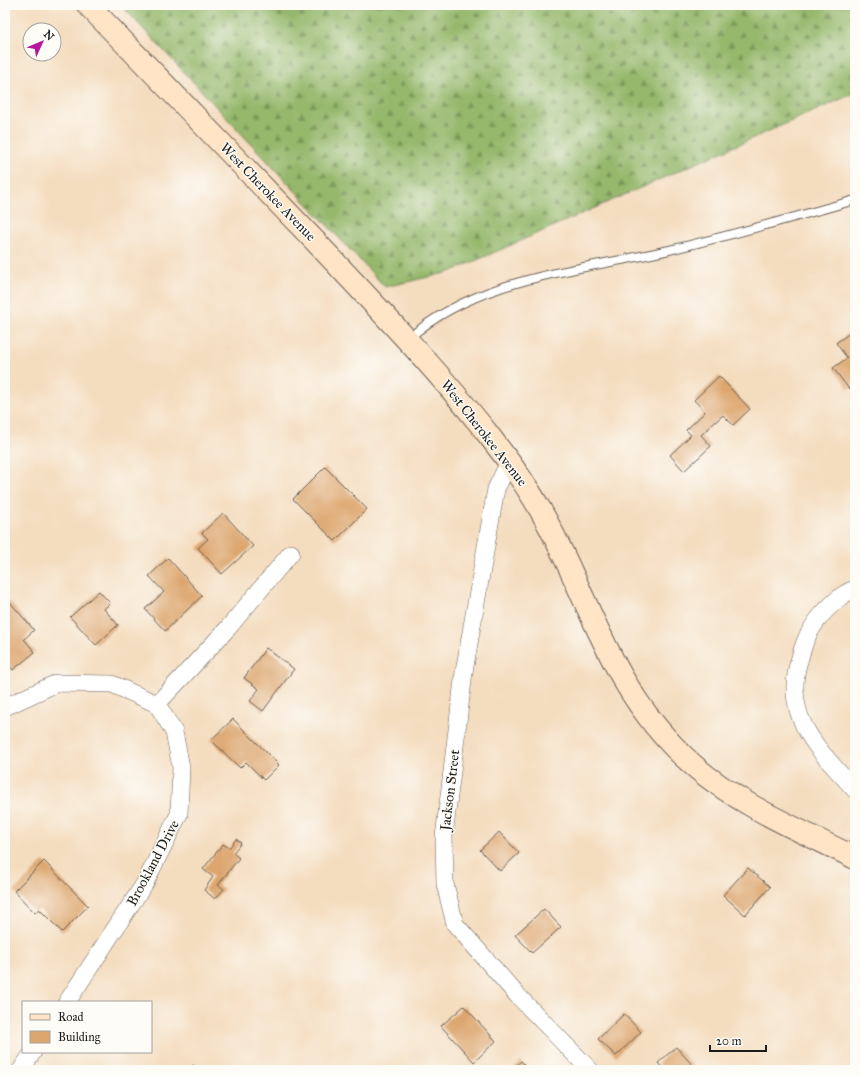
<svg xmlns="http://www.w3.org/2000/svg" width="860" height="1075" font-family="'IM FELL Great Primer',serif">
<style>
.forest{fill:url(#forest-firs);stroke:#586a44}
.building{fill:#dda66e}
.lines{fill:none;stroke-linecap:round;stroke-linejoin:round}
.service-casing{stroke:#685f55;stroke-width:10}
.minor-casing{stroke:#685f55;stroke-width:18}
.secondary-casing{stroke:#685f55;stroke-width:24}
.service{stroke:#fff;stroke-width:8}
.minor{stroke:#fff;stroke-width:17}
.secondary{stroke:#ffe4c6;stroke-width:22}
.labels{text-anchor:middle;dominant-baseline:central;stroke-width:3;stroke-linejoin:round;paint-order:stroke}
.street-label{font-size:14px;fill:#1c1c1c;stroke:#fdfcf7}
</style>
<defs>
<pattern id="forest-firs" width="22" height="20" patternUnits="userSpaceOnUse"><rect width="22" height="20" fill="#95b86c"/><path d="M5 1l3.5 6h-7zM16 11l3.5 6h-7z" fill="#799558"/></pattern>
</defs>
<rect width="100%" height="100%" fill="#fdfcf7"/>
<filter id="ink" filterUnits="userSpaceOnUse"><feTurbulence type="fractalNoise" baseFrequency=".025" numOctaves="2"/><feDisplacementMap in="SourceGraphic" scale="8" xChannelSelector="R" yChannelSelector="G"/><feConvolveMatrix kernelMatrix="1 2 1 2 8 2 1 2 1" color-interpolation-filters="sRGB"/></filter>
<filter id="wash" filterUnits="userSpaceOnUse"><feTurbulence type="fractalNoise" baseFrequency=".012" numOctaves="4" result="noise"/><feDisplacementMap in="SourceGraphic" scale="16" xChannelSelector="R" yChannelSelector="G"/><feGaussianBlur stdDeviation="0.9" result="paint"/><feColorMatrix in="noise" values="0 0 0 0 0 0 0 0 0 0 0 0 0 0 0 0 0 1.4 0 .05"/><feComposite in="paint" operator="in"/></filter>
<g filter="url(#wash)">
<rect width="100%" height="100%" fill="#f4dcbe"/>
<polygon class="forest" points="121,5 855,5 855,93 450,272 385,287"/>
<g id="blocks">
<g class="building">
<polygon points="855,329 855,384 849,389 833,368 847,358 836,343"/>
<polygon points="719,376 750,409 733,425 723,415 701,435 711,446 684,471 670,455 691,435 686,430 705,412 694,400"/>
<polygon points="325,467 367,509 335,541 293,499"/>
<polygon points="223,513 253,546 222,574 198,548 208,539 202,533"/>
<polygon points="168,558 202,596 165,631 145,609 164,592 149,576"/>
<polygon points="99,591 110,603 104,609 118,625 96,645 70,617"/>
<polygon points="9,601 34,630 24,639 35,652 13,670 5,660 5,604"/>
<polygon points="266,648 294,669 263,711 250,701 259,689 244,678"/>
<polygon points="233,719 279,765 264,780 246,762 240,768 211,740"/>
<polygon points="499,832 519,853 500,871 480,850"/>
<polygon points="236,839 241,843 233,853 239,858 218,885 224,889 215,899 204,890 213,877 203,869 223,844 229,848"/>
<polygon points="44,861 88,906 62,932 39,909 35,913 14,891"/>
<polygon points="748,868 770,887 745,915 723,895"/>
<polygon points="544,909 561,927 532,953 515,935"/>
<polygon points="464,1006 496,1041 474,1062 441,1026"/>
<polygon points="624,1014 641,1032 616,1056 598,1039"/>
<polygon points="676,1047 697,1070 664,1070 658,1063"/>
<polygon points="521,1061 529,1070 511,1070"/>
<polygon points="193,1065 200,1070 189,1070"/>
</g>
</g>
</g>
<g filter="url(#ink)">
<use href="#blocks" fill-opacity="0" stroke="#685f55" stroke-width="1"/>
<g class="lines">
<g class="service-casing">
<path id="service" d="M408 339C478 277 577 271 665 251 729 236 792 218 855 200"/>
</g>
<g class="minor-casing">
<g id="minor">
<polyline points="509,462 496,489 464,672 444,837 445,884 455,924 517,995 590,1070"/>
<path d="M855 589C841 593 822 613 814 625 806 636 803 647 799 661 782 718 820 751 855 790"/>
<polyline points="157,704 228,628 291,553"/>
<polyline points="5,707 57,683 112,684 157,704 174,732 181,767 179,814 145,883 67,1002"/>
<polyline points="21,1070 33,1052"/>
</g>
</g>
<g class="secondary-casing">
<path id="secondary" d="M88 5C164 84 240 162 316 242 373 303 431 363 484 429 504 455 525 482 541 511 592 602 610 692 693 765 740 806 800 830 855 858"/>
</g>
<use href="#service" class="service"/>
<use href="#minor" class="minor"/>
<use href="#secondary" class="secondary"/>
</g>
</g>
<g class="labels">
<g class="street-label">
<text transform="translate(268 192) rotate(46)">West Cherokee Avenue</text>
<text transform="translate(484 433) rotate(52)">West Cherokee Avenue</text>
<text transform="translate(450 790) rotate(-83)">Jackson Street</text>
<text transform="translate(153 863) rotate(-62)">Brookland Drive</text>
</g>
</g>
<rect width="860" height="1075" fill="none" stroke="#fdfcf7" stroke-width="20"/>
<rect x="22" y="1001" width="130" height="52" fill="#fdfcf7" stroke="#a3a29f"/>
<rect x="30" y="1014" width="20" height="6" fill="#ffe4c6" stroke="#a3a29f"/>
<text x="58" y="1021" font-size="12" fill="#1c1c1c">Road</text>
<rect x="30" y="1031" width="20" height="12" fill="#dda66e" stroke="#a3a29f"/>
<text x="58" y="1041" font-size="12" fill="#1c1c1c">Building</text>
<g transform="translate(42 42) rotate(46)"><circle r="19" fill="#fdfcf7" stroke="#a3a29f"/>
<path d="M0-3L7 15L0 10L-7 15Z" fill="#b5179e"/>
<text y="-6" font-size="11" font-weight="bold" text-anchor="middle" fill="#1c1c1c">N</text>
</g>
<path d="M710 1045v6h56v-6" fill="none" stroke="#1c1c1c" stroke-width="2"/>
<text x="716" y="1045" font-size="12" fill="#1c1c1c" stroke="#fdfcf7" stroke-width="3" paint-order="stroke">20 m</text>
</svg>
